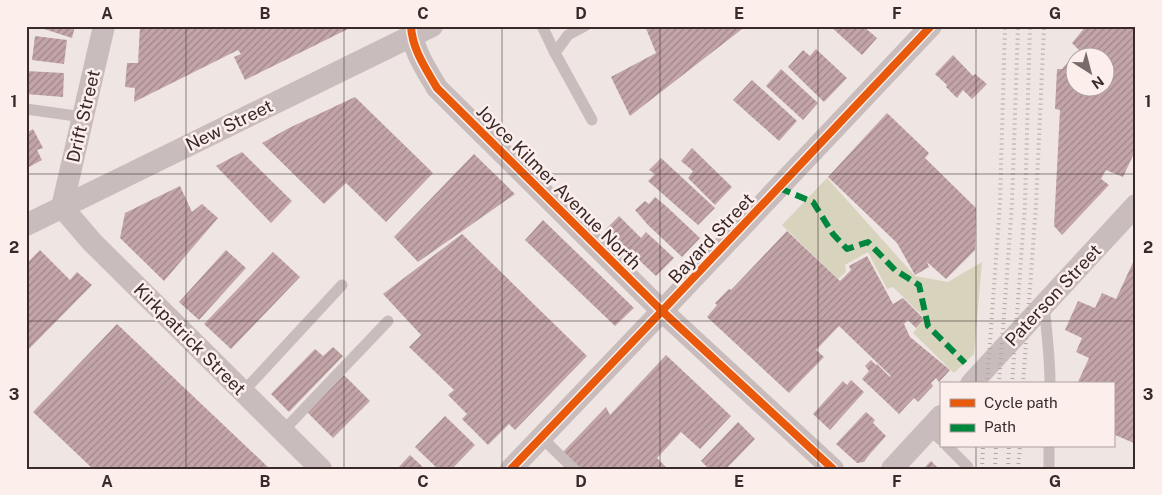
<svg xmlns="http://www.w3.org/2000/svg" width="1162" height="495" font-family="'Public Sans',sans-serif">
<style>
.park{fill:#d7d3bc}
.building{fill:url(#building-hatch);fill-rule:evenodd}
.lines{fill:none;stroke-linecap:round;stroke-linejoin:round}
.service{stroke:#c8bdbc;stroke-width:11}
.minor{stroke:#c8bdbc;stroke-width:22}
.rail{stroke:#b0a7a6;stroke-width:4;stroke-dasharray:1 4;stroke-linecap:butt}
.quiet{stroke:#00873e;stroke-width:6;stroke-dasharray:12 6;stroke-linecap:butt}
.cycleway-casing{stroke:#fbeeeb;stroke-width:11}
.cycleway{stroke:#e8590c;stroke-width:8}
.grid{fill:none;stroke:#39292a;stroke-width:1;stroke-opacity:0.55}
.labels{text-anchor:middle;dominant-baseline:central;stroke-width:5;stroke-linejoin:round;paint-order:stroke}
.street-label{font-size:18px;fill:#39292a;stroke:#fbeeeb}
.neatline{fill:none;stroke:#39292a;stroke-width:2}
.grid-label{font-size:16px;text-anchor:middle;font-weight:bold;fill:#39292a}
</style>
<defs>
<pattern id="building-hatch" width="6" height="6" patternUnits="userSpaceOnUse" patternTransform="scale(1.25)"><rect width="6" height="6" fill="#c3a5a7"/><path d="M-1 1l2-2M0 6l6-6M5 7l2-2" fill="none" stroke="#9f8688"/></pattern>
</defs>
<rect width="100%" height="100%" fill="#efe6e3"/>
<polygon class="park" points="827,178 915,276 948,282 982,262 974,354 954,373 913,333 925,318 893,287 887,289 868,252 845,265 846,272 838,279 782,225"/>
<g class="building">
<polygon points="35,26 75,26 72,38"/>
<polygon points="140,26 354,26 245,80 234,57 241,54 238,50 134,102 135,88 125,87 127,63 138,63"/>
<polygon points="645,26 746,26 630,116 611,77 656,53"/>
<polygon points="830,26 863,26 877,38 862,55"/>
<path d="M1086 26H1136V149L1123 177 1106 170 1101 179 1109 185 1062 235 1054 226 1060 110 1055 109 1057 69H1062L1079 50 1072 43ZM1074 58H1104V88H1074Z"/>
<polygon points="35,36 67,40 64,64 32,60"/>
<polygon points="816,49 847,78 824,102 788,67 803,50 810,56"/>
<polygon points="953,55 973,76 975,74 987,84 972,99 963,90 957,98 946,87 947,85 935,74"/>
<polygon points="781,69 818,103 803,120 766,86"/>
<polygon points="26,71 64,73 63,97 26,94"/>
<polygon points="752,80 797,121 779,141 733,100"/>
<polygon points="355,97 433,173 386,222 346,183 324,204 262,143 289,128"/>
<polygon points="887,113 929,153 925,158 976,208 975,250 946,279 927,262 929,267 915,275 897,243 828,177"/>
<polygon points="33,129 43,148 37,150 42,160 27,168 26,133"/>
<polygon points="692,148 732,187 715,205 688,178 693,171 681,161"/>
<polygon points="242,152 292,201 271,223 216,166"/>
<polygon points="474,154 515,194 418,262 394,237"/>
<polygon points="661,158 715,208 698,225 648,181 655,174 649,170"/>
<polygon points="180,186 192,212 202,204 218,218 164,281 120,238 125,213"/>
<polygon points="655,197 667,207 700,238 682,257 648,225 635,210 645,201 649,204"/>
<polygon points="619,216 641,238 646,232 674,258 656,276 606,229"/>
<polygon points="543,220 634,308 615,326 525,240"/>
<polygon points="787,231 840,281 851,270 849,266 867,256 893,304 903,298 924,319 916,328 908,320 904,324 910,337 950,370 939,382 936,378 931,383 933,386 918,402 914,398 899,414 862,379 869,371 865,366 871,360 876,365 877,364 890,377 891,376 839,326 816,350 824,357 789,393 707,317 717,305 715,303 729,289 731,290"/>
<polygon points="462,234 587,356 515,430 509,424 488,445 462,419 467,414 448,395 454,390 409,347 421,335 383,294"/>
<polygon points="40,250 70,280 77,272 92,285 26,352 26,264"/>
<polygon points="226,250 246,268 199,320 179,302"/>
<polygon points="273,252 300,277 231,349 204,324"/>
<polygon points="1136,256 1136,444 1113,434 1113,384 1077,384 1089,358 1076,352 1082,338 1065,330 1078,301 1095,308 1102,293 1116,299"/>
<polygon points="117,324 270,469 93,469 33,412"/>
<polygon points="333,347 343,356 289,412 271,394 315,349 323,356"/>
<polygon points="666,355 731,416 700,449 681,432 657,458 668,469 578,469 562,453 606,407 610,415"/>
<polygon points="344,375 370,401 333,438 307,412"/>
<polygon points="851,380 864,392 830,430 813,414 843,381 847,385"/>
<polygon points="866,412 875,420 873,423 886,436 869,455 864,462 857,463 836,444"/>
<polygon points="445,416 475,445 452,469 438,469 415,447"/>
<polygon points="738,422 755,439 726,469 709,469 701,461"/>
<polygon points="410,455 425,469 397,469"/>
<polygon points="931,461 939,469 923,469"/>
</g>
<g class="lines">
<g class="service">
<polyline points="542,26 555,53"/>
<polyline points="585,26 568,35 555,53 592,120"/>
<polyline points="26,109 83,117"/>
<path d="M1044 306C1047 332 1050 358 1050 384"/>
<polyline points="243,392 342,285"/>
<polyline points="929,429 941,440"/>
<polyline points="283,431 388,321"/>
<polyline points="541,437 574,469"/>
<polyline points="947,446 968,467"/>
<polyline points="1049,469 1049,446"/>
</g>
<g class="minor">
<path d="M411 26C412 49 426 69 437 88L662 311 833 469"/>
<polyline points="62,207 92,242 321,469"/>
<polyline points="62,207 104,26"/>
<polyline points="26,225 432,26"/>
<polyline points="971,384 1136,205"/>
<polyline points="511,469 662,311 931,26"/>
<polyline points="892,469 941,416"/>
</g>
<g class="rail">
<polyline points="987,384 1000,203 1005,26"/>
<polyline points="999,384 1012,204 1018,26"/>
<polyline points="1012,384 1025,204 1030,26"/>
<polyline points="1023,384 1036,205 1044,26"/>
<polyline points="982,469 983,446"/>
<polyline points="995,469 996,446"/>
<polyline points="1008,469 1009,446"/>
<polyline points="1018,469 1020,446"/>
</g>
<polyline class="quiet" points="779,188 813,202 833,234 847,249 868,242 895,270 919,285 928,326 965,363"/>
<g class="cycleway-casing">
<g id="cycleway">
<path d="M411 26C412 49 426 69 437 88L662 311 833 469"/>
<polyline points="511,469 662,311 931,26"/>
</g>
</g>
<use href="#cycleway" class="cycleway"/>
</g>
<path class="grid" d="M186 26V469M344 26V469M502 26V469M660 26V469M818 26V469M976 26V384M26 174H1136M26 321H1136M976 446V469"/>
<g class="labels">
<g class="street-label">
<text transform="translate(83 116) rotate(-77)">Drift Street</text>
<text transform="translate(229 125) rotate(-26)">New Street</text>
<text transform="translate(559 187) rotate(45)">Joyce Kilmer Avenue North</text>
<text transform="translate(711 238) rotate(-47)">Bayard Street</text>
<text transform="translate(1053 295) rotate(-47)">Paterson Street</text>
<text transform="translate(190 339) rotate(45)">Kirkpatrick Street</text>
</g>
</g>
<rect width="1162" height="495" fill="none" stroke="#fbeeeb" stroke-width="55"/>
<rect x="940" y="382" width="175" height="65" fill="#fbeeeb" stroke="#ad9f9e"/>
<rect x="950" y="399" width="25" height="8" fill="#e8590c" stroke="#ad9f9e"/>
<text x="984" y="408" font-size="15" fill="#39292a">Cycle path</text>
<rect x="950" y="424" width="25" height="8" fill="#00873e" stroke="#ad9f9e"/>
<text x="984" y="432" font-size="15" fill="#39292a">Path</text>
<g transform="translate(1090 72) rotate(144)"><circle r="24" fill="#fbeeeb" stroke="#ad9f9e"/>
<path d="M0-4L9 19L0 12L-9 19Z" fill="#796b6b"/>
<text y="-8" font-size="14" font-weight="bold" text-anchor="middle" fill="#39292a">N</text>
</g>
<rect x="28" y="28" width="1106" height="440" class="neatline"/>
<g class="grid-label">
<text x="107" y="19">A</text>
<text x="265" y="19">B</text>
<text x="423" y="19">C</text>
<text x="581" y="19">D</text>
<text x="739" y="19">E</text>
<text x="897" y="19">F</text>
<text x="1055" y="19">G</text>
<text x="14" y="107">1</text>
<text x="1148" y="107">1</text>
<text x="14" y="253">2</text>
<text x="1148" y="253">2</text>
<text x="14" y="400">3</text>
<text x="1148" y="400">3</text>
<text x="107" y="487">A</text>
<text x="265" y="487">B</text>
<text x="423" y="487">C</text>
<text x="581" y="487">D</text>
<text x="739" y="487">E</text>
<text x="897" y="487">F</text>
<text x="1055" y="487">G</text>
</g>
</svg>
